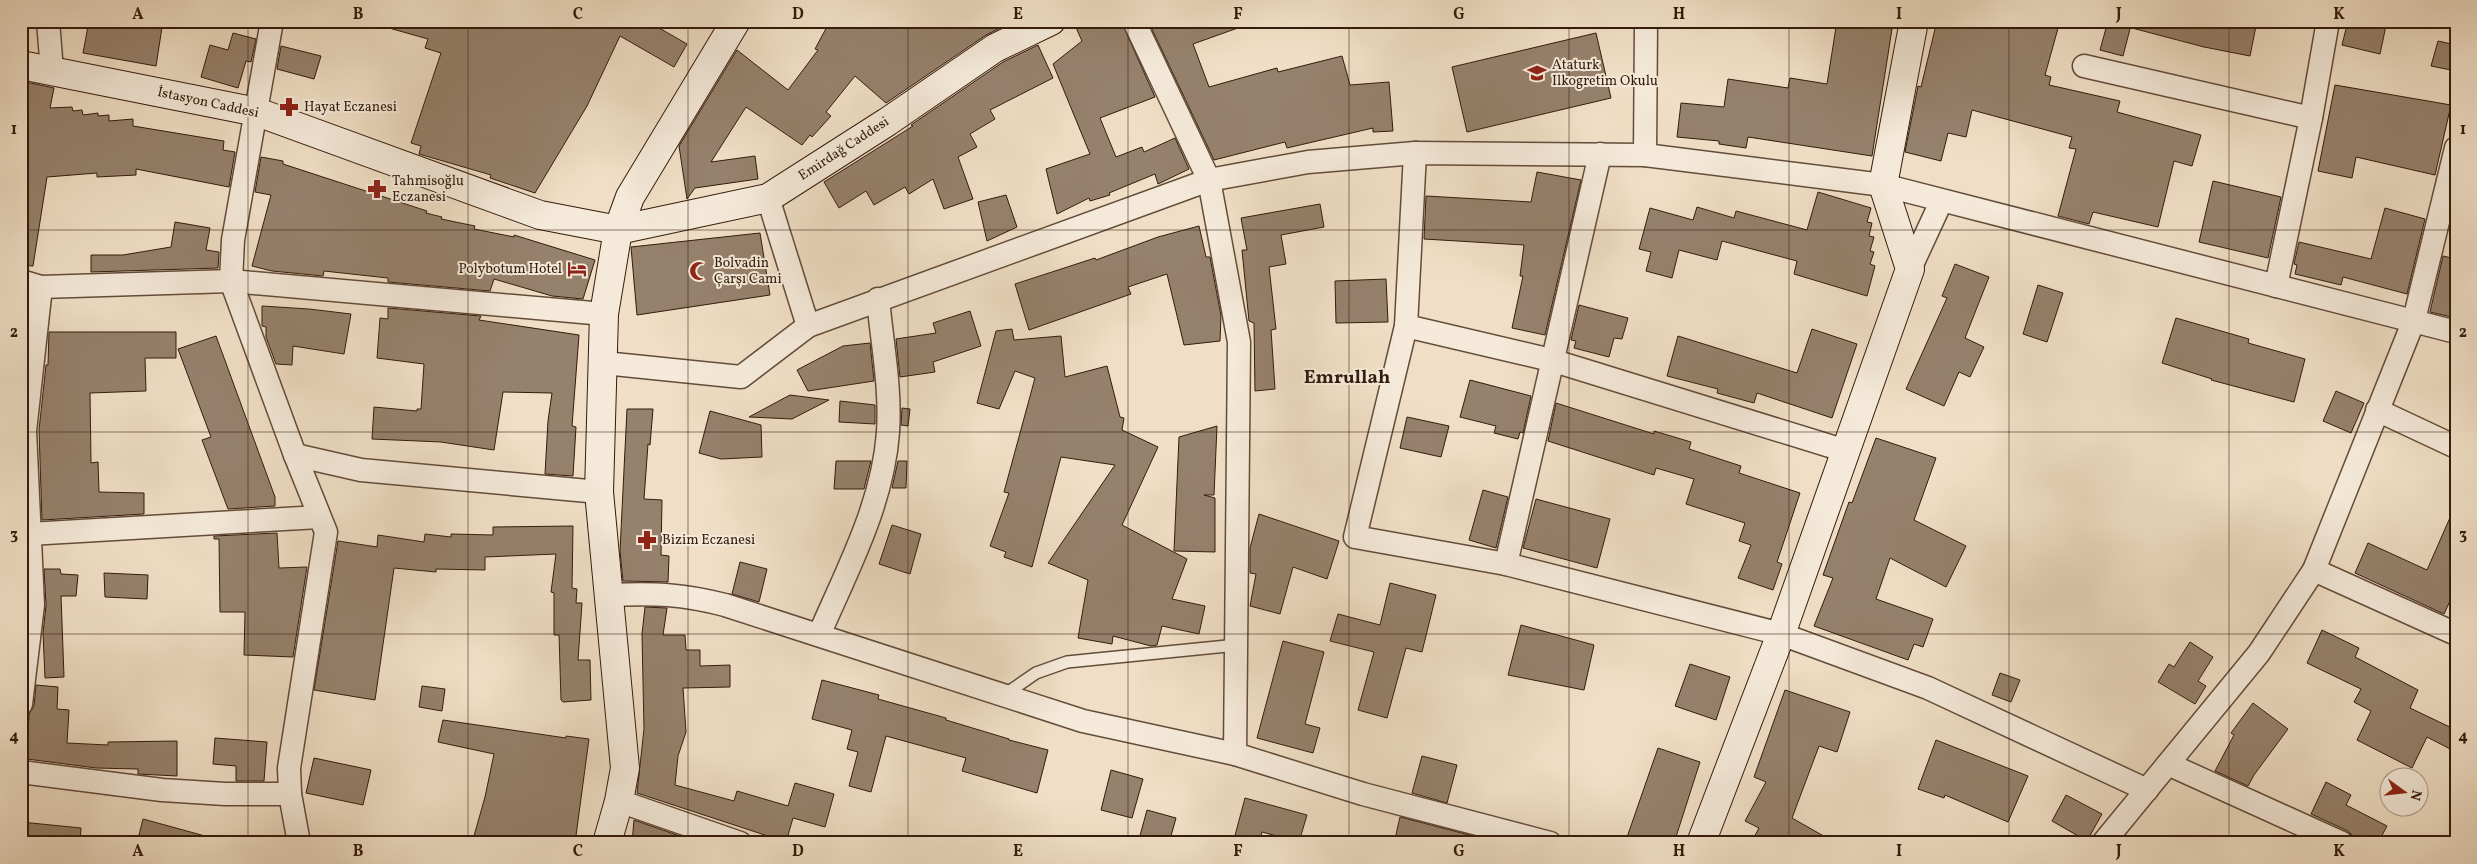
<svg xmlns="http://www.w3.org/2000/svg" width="2477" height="864" font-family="Vollkorn,serif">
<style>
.building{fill:#96816d;stroke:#341b0c}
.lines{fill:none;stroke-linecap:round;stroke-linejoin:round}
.lane-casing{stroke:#634c3a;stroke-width:14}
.street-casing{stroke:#634c3a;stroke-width:25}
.secondary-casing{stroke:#341b0c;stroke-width:30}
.lane{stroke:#f5eada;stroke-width:11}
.street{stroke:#f5eada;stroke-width:22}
.secondary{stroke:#f5eada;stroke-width:28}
.grid{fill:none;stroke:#341b0c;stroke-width:1;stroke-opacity:0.55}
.labels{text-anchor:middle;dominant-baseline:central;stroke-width:4;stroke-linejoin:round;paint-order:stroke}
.poi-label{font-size:14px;fill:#341b0c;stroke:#f5eada;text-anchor:start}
.street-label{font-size:14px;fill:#341b0c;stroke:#f5eada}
.district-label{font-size:19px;font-weight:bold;fill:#341b0c;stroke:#f5eada}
.neatline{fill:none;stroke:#341b0c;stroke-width:2}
.grid-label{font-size:16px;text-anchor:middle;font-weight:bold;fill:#341b0c}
</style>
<rect width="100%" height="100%" fill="#f0dfc6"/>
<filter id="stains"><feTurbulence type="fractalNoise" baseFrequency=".004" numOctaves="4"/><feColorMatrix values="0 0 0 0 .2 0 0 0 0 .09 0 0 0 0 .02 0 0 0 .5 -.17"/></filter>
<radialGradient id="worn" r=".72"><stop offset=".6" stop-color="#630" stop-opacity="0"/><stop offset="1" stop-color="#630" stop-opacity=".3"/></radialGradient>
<g class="building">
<polygon points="89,21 163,21 156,66 83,53"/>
<polygon points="390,21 647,21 687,44 674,67 620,36 587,106 535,193 490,178 491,175 419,154 421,146 411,143 441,53 425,48 428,39 389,28"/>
<polygon points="830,21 1014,21 986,35 886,103 855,76 826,112 831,116 812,137 810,135 802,145 746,107 711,162 755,156 758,179 695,188 687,199 679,146 737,50 788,90 818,50 815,49"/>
<polygon points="1073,21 1121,21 1155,97 1100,118 1116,157 1142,147 1144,152 1175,138 1189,169 1158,184 1155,174 1109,193 1110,195 1090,201 1089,198 1057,214 1046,169 1090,154 1053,64 1082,41"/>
<polygon points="1160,21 1248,21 1249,24 1193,44 1209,87 1277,68 1278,72 1342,56 1350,85 1389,82 1393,131 1373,132 1373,128 1287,148 1285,142 1214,160 1150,25"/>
<polygon points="1837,21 1892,29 1872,156 1748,137 1746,148 1719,144 1719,141 1677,137 1681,103 1724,107 1728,79 1788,88 1790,78 1827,84"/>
<polygon points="1937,21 2060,21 2045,75 2051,77 2049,85 2120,101 2117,112 2201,135 2192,166 2174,161 2158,227 2093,212 2089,224 2058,216 2076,149 2069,148 2072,137 1972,110 1966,137 1948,133 1941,161 1905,152 1918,86 1921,87"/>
<polygon points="2108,21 2132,21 2123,56 2100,50"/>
<polygon points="2133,21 2257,21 2250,56 2204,47 2132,28"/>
<polygon points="2348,21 2387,21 2380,54 2342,45"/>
<polygon points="233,33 256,39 251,62 246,61 238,88 201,77 210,45 228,50"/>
<polygon points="1596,33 1611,98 1467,132 1452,67"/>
<polygon points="2438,41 2456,45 2456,71 2431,66"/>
<polygon points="1038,45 1053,78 990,110 995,119 970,134 977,147 958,157 973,199 944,209 933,179 909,194 905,187 874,205 866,191 839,208 824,182 913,126 911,125 1003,62"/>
<polygon points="281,46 321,56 314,79 277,69"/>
<polygon points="21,81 54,88 50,108 72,107 73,111 82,110 83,115 98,113 98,116 109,115 109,121 133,119 133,126 224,141 223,150 235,152 229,187 136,169 136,175 97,177 97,173 47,177 33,266 21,265"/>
<polygon points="2335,85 2451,105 2435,175 2356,157 2352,178 2318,171"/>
<polygon points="261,157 283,161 283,164 427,211 426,213 442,217 441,219 475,226 474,229 514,237 514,235 595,260 583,299 552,296 494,279 490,291 388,282 388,278 324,271 323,276 272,271 252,266 271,195 255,192"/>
<polygon points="1537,172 1581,180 1545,335 1512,328 1523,276 1520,276 1524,245 1424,239 1426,196 1531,202"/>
<polygon points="2213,181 2281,197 2268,258 2199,242"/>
<polygon points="1818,192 1871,208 1867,222 1872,223 1869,236 1874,237 1870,251 1874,252 1870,264 1875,266 1867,296 1794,274 1797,261 1722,241 1717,260 1679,250 1672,278 1646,271 1651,252 1639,249 1650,208 1693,220 1697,207 1734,218 1736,211 1807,230"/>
<polygon points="1006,195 1017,227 987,241 978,202"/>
<polygon points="1320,204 1324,227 1281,235 1286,264 1269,267 1276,329 1271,330 1275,389 1255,391 1254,323 1249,321 1242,250 1247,250 1241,218"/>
<polygon points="2385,208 2425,219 2407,294 2343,277 2341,285 2295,274 2297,265 2294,264 2299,242 2371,259"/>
<polygon points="175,222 210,228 206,250 219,252 218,268 91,272 91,255 123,255 171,247"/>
<polygon points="1199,226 1206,257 1210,257 1221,316 1220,341 1184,345 1167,274 1128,287 1131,294 1029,330 1015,284 1095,258 1096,260 1158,237"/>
<polygon points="760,233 770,295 637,315 631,247"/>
<polygon points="2443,256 2456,259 2456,318 2430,312"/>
<polygon points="1955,264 1989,277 1965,338 1984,347 1970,377 1959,372 1944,406 1906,389 1947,298 1942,296"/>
<polygon points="1386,279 1388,322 1336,323 1335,281"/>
<polygon points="2038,285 2063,293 2047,342 2023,334"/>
<polygon points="1579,305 1628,318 1622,339 1614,338 1609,357 1574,348 1576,341 1571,340"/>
<polygon points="262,306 309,309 351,314 344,354 293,346 292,365 276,364 266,337 266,327 262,326"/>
<polygon points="388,308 481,316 479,320 579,335 572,426 576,427 573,476 545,474 548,421 552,393 503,392 494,450 441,442 372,439 374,407 417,411 417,409 421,409 424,364 377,358 380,318 388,319"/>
<polygon points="970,311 981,346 933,362 935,372 900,377 896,339 936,333 933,323"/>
<polygon points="2176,318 2249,339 2248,343 2305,359 2294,402 2211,380 2212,379 2162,363"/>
<polygon points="1012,329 1014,340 1061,336 1065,377 1107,366 1120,417 1124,418 1122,430 1158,447 1122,525 1187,559 1172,599 1205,606 1199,634 1162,626 1157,645 1151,646 1113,636 1112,644 1078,638 1088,580 1048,563 1115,465 1061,457 1032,567 1004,557 1006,552 990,546 1009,493 1004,492 1035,378 1015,371 999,409 977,403 996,331"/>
<polygon points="1812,329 1857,344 1832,418 1757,393 1754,403 1717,393 1718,389 1667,376 1678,336 1797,373"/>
<polygon points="49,332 176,332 176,358 145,358 146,391 90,393 91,463 98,462 99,492 144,493 144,514 42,520 39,430 46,365 48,365"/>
<polygon points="216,336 275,497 275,506 228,509 202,440 211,437 178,349"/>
<polygon points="870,343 874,381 808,391 797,370 843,346"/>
<polygon points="1470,380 1531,396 1523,433 1520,432 1518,439 1494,433 1496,426 1460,417"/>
<polygon points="2336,391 2364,403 2351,433 2323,421"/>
<polygon points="790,395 829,400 792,419 749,417"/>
<polygon points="840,401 875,405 875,424 839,422"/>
<polygon points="1556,403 1654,434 1654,431 1691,442 1689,449 1741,466 1739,473 1800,493 1777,562 1782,564 1773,590 1738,578 1751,545 1739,541 1745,523 1686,504 1694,479 1656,468 1654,475 1548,441"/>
<polygon points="902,408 910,409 908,426 901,425"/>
<polygon points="627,409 653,409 650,445 648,444 644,499 662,500 661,555 669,556 668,582 623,581 620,551"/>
<polygon points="710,411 761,425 762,457 721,459 699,453"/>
<polygon points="1407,417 1449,426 1441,457 1400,448"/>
<polygon points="1217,426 1214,495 1204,495 1215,498 1215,552 1174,551 1179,437"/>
<polygon points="1876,438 1936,458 1914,520 1966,546 1946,587 1890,558 1876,599 1933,619 1923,647 1914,644 1908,660 1814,626 1833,578 1823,575 1849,502 1852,503"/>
<polygon points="836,461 871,461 864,489 834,489"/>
<polygon points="898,461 907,461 906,488 892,488"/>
<polygon points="1483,490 1508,497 1496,548 1469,540"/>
<polygon points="1536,499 1610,519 1597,568 1523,548"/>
<polygon points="2456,504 2456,588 2444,614 2355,573 2368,543 2427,570"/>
<polygon points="1259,514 1339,541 1327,579 1293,567 1280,614 1250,606 1256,574 1250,573 1250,548"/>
<polygon points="892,525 921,534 910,574 879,564"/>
<polygon points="573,526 572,588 577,589 576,603 582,603 578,660 590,660 591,700 563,702 561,700 559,635 554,635 554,593 551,592 556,554 485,557 485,570 436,569 436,572 394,568 375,700 314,690 338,541 377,547 378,535 424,542 425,534 451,537 451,534 493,535 493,527"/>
<polygon points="277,533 279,568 307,567 293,657 244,655 245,612 220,612 219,539 214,539 214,536"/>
<polygon points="740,562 767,569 759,602 732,594"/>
<polygon points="44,569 60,569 61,574 78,575 76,596 61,596 64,677 45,678 43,633 46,605"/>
<polygon points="104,573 148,575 147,599 105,597"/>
<polygon points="1390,583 1436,595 1422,652 1406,648 1387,718 1358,710 1374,652 1330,641 1338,614 1380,625"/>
<polygon points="645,607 667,608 663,635 685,635 686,650 700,650 700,666 730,665 730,687 683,688 686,732 678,756 675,785 734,801 737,791 788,806 795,783 834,794 825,827 793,818 786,842 637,793 644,729 642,634"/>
<polygon points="1521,625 1594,645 1584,690 1508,675"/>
<polygon points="2322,630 2359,648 2355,657 2418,690 2410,708 2456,730 2456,752 2427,737 2412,768 2357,740 2371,711 2354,702 2361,689 2307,663"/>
<polygon points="1283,641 1324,652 1305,724 1320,728 1313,753 1257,738"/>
<polygon points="2190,642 2213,657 2198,681 2206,686 2195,704 2158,682 2169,664 2174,667"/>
<polygon points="1690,664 1730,677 1716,720 1675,706"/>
<polygon points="2000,673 2020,680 2011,702 1992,695"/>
<polygon points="822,680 879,695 878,699 946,718 946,720 1009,739 1009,740 1048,750 1037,793 962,771 966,758 886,736 871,792 849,786 858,752 847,749 852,730 812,719"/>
<polygon points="36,685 58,687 57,709 69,710 67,743 108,745 108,742 177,741 177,776 138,774 138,769 96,768 27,759 29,714 34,706"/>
<polygon points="422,686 445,689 442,711 419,707"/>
<polygon points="1785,690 1850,712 1837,752 1819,746 1792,818 1836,843 1751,843 1759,828 1745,821 1766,782 1754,777"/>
<polygon points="2253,703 2288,729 2254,775 2248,786 2215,771 2234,735 2231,733"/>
<polygon points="443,720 566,738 566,736 589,739 575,843 541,840 540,843 472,843 485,797 494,754 438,742"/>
<polygon points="215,738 267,742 264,781 236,781 236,766 213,764"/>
<polygon points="1936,740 2028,776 2008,822 1945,795 1944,798 1918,789"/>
<polygon points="1658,748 1700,762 1674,843 1625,843"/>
<polygon points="1422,756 1457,765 1447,803 1412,793"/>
<polygon points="314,758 371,770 363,805 306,793"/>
<polygon points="1111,770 1143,779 1132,818 1101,810"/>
<polygon points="2326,782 2351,795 2346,805 2387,826 2378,843 2355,843 2353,836 2348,831 2311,814"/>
<polygon points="2066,795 2102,814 2087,841 2052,821"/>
<polygon points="1245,798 1307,815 1299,842 1262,832 1259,843 1233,843"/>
<polygon points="1147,810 1176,818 1169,843 1138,843"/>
<polygon points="1400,817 1481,838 1480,843 1394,843"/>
<polygon points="143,819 205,836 204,843 137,843"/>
<polygon points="634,820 697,842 697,843 632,843"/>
<polygon points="21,822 81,828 80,843 21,843"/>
</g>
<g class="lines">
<g class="lane-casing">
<polyline id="lane" points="1004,695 1036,673 1067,662 1237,645"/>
</g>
<g class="street-casing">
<g id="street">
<polyline points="48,21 52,71"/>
<polyline points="272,21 233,240 231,281 295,455 326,532 289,768 290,794 299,843"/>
<polyline points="1134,21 1209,180 1239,342 1235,754"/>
<polyline points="2084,66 2311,118"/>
<polyline points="1415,153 1406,326 1355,537 1506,564 1781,634 1928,688 2147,790"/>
<polyline points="1645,155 1646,21"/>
<polyline points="768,198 808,326"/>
<polyline points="1910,269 1941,202"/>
<polyline points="21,281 41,287 231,281 604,314"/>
<polyline points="2276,286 2311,118 2328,21"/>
<polyline points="1406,326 1551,360 1846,451"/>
<polyline points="604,363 741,377 808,326 1209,180 1308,162 1415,153 1645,155 1883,185 2456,332"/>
<polyline points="2377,410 2456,447"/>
<polyline points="295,455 361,470 599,492"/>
<polyline points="29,534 319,517"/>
<polyline points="1506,564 1600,154"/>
<polyline points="2314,570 2456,634"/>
<path d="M610 595C654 593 682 594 725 605L1083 721 1235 754 1363 794 1550 843"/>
<path d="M819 635C847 570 883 504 888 432 891 388 882 343 878 299"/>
<polyline points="21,704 33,605 25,431 41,287"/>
<polyline points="2168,764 2342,843"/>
<polyline points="21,772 162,790 225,794 290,794"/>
<polyline points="619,801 740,843"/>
<polyline points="2103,843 2259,653 2314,570 2414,320 2456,148"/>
</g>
</g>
<g class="secondary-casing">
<g id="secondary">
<polyline points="21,65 257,112 540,215 618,230 768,198 887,122 995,48 1051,21"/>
<polyline points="607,843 619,801 625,768 599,492 604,314 618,230 630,197 736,21"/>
<polyline points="1701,843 1781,634 1910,269 1883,185 1914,21"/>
</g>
</g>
<use href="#lane" class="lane"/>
<use href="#street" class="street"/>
<use href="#secondary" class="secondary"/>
</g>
<path class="grid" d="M248 21V843M468 21V843M688 21V843M908 21V843M1128 21V843M1349 21V843M1569 21V843M1789 21V843M2009 21V843M2229 21V843M21 230H2456M21 432H2456M21 634H2456"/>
<defs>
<g id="school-bare" transform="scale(1.5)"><path d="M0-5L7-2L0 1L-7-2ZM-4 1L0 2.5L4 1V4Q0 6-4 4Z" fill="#8f2418" stroke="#f5eada" stroke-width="2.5" paint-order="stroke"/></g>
<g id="pharmacy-bare" transform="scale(1.5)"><path d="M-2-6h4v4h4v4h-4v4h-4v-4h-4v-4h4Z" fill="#8f2418" stroke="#f5eada" stroke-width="2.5" paint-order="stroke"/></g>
<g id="hotel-bare" transform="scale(1.5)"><path d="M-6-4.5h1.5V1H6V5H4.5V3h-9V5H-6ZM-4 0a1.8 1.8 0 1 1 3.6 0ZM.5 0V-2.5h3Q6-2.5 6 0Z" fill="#8f2418" stroke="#f5eada" stroke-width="2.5" paint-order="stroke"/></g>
<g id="mosque-bare" transform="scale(1.5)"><path d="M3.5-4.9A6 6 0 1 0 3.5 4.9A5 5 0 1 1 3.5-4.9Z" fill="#8f2418" stroke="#f5eada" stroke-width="2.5" paint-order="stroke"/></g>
</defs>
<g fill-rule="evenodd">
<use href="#school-bare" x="1537" y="73"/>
<use href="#pharmacy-bare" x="289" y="107"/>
<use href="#pharmacy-bare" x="377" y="189"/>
<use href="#hotel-bare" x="577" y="269"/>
<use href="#mosque-bare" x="699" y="271"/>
<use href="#pharmacy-bare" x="647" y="540"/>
</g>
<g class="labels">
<g class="poi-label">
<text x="1552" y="65">Ataturk<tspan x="1552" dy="16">Ilkogretim Okulu</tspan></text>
<text x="304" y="107">Hayat Eczanesi</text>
<text x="392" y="181">Tahmisoğlu<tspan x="392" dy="16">Eczanesi</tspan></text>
<text x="714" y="263">Bolvadin<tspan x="714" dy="16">Çarşı Cami</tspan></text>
<text x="562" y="269" text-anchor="end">Polybotum Hotel</text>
<text x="662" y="540">Bizim Eczanesi</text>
</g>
<g class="street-label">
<text transform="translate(208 103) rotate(12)">İstasyon Caddesi</text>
<text transform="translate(844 149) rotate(-33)">Emirdağ Caddesi</text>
</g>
<g class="district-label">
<text x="1347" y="378">Emrullah</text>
</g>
</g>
<rect width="2477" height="864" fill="none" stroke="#f0dfc6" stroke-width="55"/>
<g transform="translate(2404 792) rotate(105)"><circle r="24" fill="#f5eada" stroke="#a89788"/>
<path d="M0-4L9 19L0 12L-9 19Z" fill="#8f2418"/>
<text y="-8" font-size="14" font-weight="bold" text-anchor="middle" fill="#341b0c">N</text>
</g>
<rect x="28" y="28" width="2422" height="808" class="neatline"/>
<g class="grid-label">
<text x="138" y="19">A</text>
<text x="358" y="19">B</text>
<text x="578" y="19">C</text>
<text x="798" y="19">D</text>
<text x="1018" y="19">E</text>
<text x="1238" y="19">F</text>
<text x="1459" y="19">G</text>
<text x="1679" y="19">H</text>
<text x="1899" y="19">I</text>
<text x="2119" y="19">J</text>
<text x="2339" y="19">K</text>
<text x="14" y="134">1</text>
<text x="2463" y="134">1</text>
<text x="14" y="337">2</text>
<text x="2463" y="337">2</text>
<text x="14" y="539">3</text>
<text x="2463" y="539">3</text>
<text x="14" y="741">4</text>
<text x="2463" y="741">4</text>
<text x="138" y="856">A</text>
<text x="358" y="856">B</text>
<text x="578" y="856">C</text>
<text x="798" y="856">D</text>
<text x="1018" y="856">E</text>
<text x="1238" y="856">F</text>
<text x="1459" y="856">G</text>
<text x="1679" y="856">H</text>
<text x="1899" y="856">I</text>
<text x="2119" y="856">J</text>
<text x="2339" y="856">K</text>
</g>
<rect width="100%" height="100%" filter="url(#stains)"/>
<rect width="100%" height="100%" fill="url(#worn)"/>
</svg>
